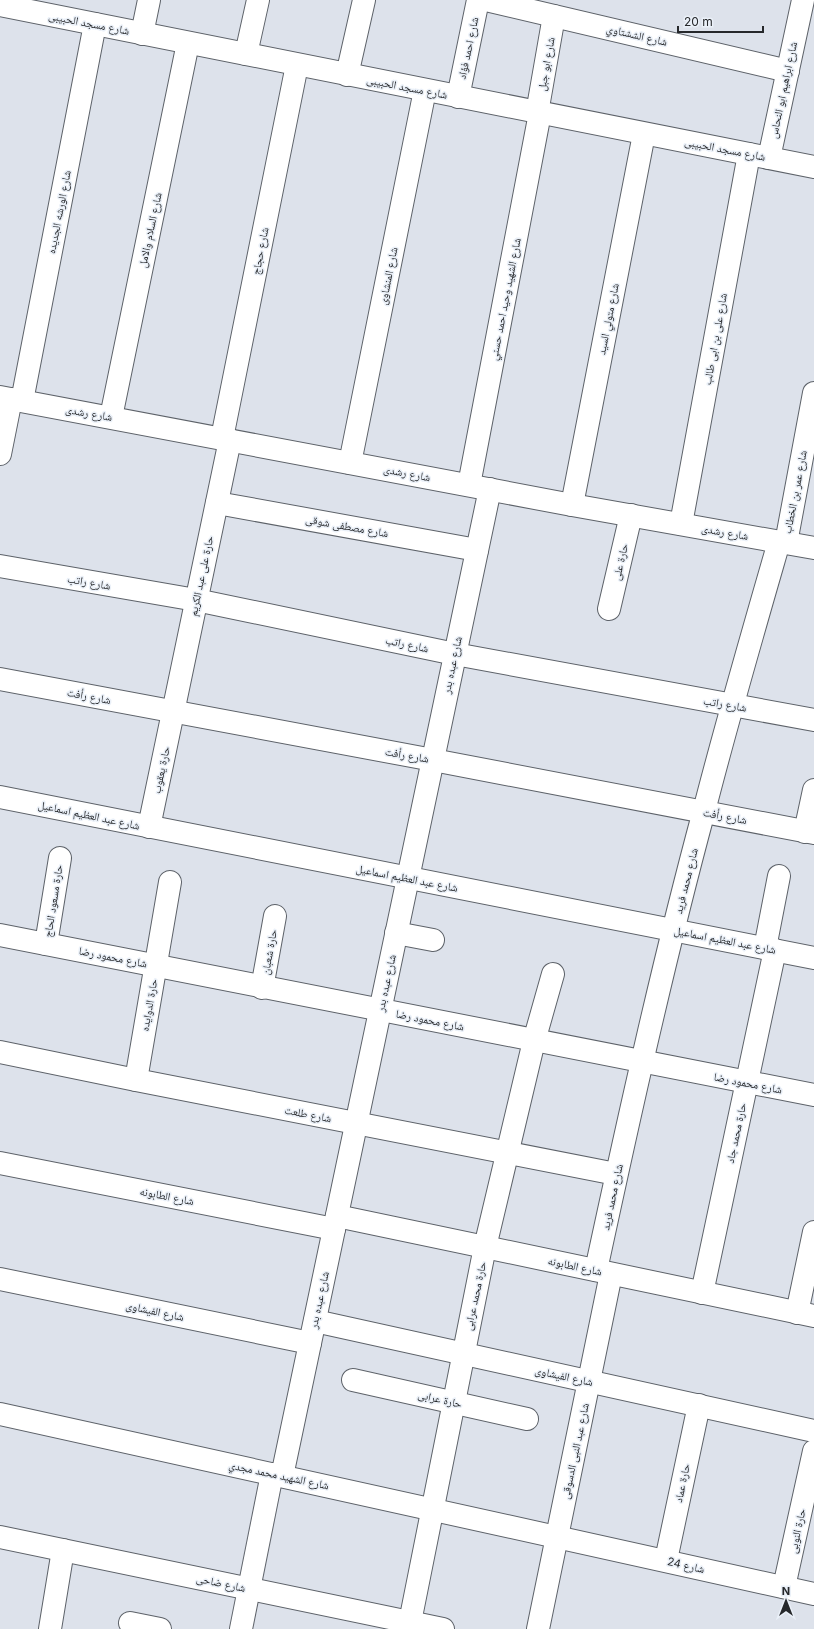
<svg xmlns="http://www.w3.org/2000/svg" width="814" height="1629" font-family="Inter,'Noto Naskh Arabic',sans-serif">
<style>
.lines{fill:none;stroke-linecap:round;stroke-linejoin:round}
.street-casing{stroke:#5d6269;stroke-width:24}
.street{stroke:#fff;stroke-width:22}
.labels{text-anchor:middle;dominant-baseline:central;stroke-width:3;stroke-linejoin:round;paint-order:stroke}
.street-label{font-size:11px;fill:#26282b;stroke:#eaf0f8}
</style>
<rect width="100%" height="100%" fill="#dde2eb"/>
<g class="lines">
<g class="street-casing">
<g id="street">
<polyline points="486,0 788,71"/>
<polyline points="0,5 814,167"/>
<polyline points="142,34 149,0"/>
<polyline points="246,54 258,0"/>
<polyline points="347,75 364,0"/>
<polyline points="458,97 478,0"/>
<polyline points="537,113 554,16"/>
<polyline points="769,158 803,0"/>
<polyline points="0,397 572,505 814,548"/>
<polyline points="22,401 95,24"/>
<polyline points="111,417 188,43"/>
<polyline points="222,438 297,65"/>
<polyline points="0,454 11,399"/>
<polyline points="350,463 425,90"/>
<polyline points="469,485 540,113"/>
<polyline points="217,503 477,550"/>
<polyline points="572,505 644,134"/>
<polyline points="681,524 749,154"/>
<polyline points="786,543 814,393"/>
<polyline points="0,566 196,600 455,654 814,720"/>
<polyline points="609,609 631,515"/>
<polyline points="0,679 433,760 814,833"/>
<polyline points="0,797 814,958"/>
<polyline points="149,827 230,440"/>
<polyline points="805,832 814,790"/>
<polyline points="396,933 433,940"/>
<polyline points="0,935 814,1095"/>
<polyline points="46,944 60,858"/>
<polyline points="765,948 779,876"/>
<polyline points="262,988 275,916"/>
<polyline points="0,1052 136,1080 616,1174"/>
<polyline points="136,1080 170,882"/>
<polyline points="0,1163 334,1229"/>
<polyline points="337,1216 814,1316"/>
<path d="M596 1270C629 1117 663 963 704 811 727 721 753 632 779 542"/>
<polyline points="0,1279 310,1343"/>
<polyline points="702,1293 775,950"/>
<polyline points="797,1313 814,1232"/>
<polyline points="315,1321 814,1431"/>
<polyline points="353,1380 527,1419"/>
<polyline points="0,1414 814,1594"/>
<polyline points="282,1476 490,489"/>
<polyline points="0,1537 443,1629"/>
<polyline points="666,1560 699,1405"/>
<polyline points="784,1587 814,1451"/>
<polyline points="410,1622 485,1247 534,1041 553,974"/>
<polyline points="130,1623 160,1629"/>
<polyline points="50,1629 63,1550"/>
<polyline points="241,1629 272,1474"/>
<polyline points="538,1629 611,1274"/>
</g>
</g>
<use href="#street" class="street"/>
</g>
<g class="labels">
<g class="street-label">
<text transform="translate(89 23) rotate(11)">شارع مسجد الحبيبى</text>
<text transform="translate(637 35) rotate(13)">شارع الششتاوي</text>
<text transform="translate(468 48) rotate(-78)">شارع احمد فؤاد</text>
<text transform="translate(546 64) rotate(-80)">شارع ابو جبل</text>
<text transform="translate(407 87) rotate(11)">شارع مسجد الحبيبى</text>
<text transform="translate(783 90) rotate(-78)">شارع ابراهيم ابو النحاس</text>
<text transform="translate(725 149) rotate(11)">شارع مسجد الحبيبى</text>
<text transform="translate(59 212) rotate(-79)">شارع الورشه الجديده</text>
<text transform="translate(150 230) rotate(-78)">شارع السلام والامل</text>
<text transform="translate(260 251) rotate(-79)">شارع حجاج</text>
<text transform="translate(388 276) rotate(-79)">شارع المنشاوى</text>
<text transform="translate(505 299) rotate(-79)">شارع الشهيد وحيد احمد حسني</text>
<text transform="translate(608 319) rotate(-79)">شارع متولي السيد</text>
<text transform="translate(715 339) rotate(-80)">شارع على بن ابى طالب</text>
<text transform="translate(89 413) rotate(10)">شارع رشدى</text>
<text transform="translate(407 473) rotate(11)">شارع رشدى</text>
<text transform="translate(795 492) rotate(-79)">شارع عمر بن الخطاب</text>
<text transform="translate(347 526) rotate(10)">شارع مصطفى شوقى</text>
<text transform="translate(725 532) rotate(10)">شارع رشدى</text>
<text transform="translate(620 562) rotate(-77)">حارة على</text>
<text transform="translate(201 576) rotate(-78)">حارة على عبد الكريم</text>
<text transform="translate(89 582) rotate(10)">شارع راتب</text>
<text transform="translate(407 644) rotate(12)">شارع راتب</text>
<text transform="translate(452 665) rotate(-78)">شارع عبده بدر</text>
<text transform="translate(89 696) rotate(11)">شارع رأفت</text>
<text transform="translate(725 704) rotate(10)">شارع راتب</text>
<text transform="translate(407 755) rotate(10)">شارع رأفت</text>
<text transform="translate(161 770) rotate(-78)">حارة يعقوب</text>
<text transform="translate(89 815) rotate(12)">شارع عبد العظيم اسماعيل</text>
<text transform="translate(725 816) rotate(11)">شارع رأفت</text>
<text transform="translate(407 878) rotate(11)">شارع عبد العظيم اسماعيل</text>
<text transform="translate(686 881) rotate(-76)">شارع محمد فريد</text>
<text transform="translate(53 901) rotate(-81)">حارة مسعود الحاج</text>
<text transform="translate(725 940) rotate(11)">شارع عبد العظيم اسماعيل</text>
<text transform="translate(269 952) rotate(-80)">حارة شعبان</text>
<text transform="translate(113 957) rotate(11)">شارع محمود رضا</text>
<text transform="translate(386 983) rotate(-78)">شارع عبده بدر</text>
<text transform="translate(149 1005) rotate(-80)">حارة الدوايده</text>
<text transform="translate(430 1020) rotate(11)">شارع محمود رضا</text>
<text transform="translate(748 1083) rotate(11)">شارع محمود رضا</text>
<text transform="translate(308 1114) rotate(11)">شارع طلعت</text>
<text transform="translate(736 1133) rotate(-78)">حارة محمد جاد</text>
<text transform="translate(167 1196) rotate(11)">شارع الطابونه</text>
<text transform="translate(612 1197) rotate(-78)">شارع محمد فريد</text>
<text transform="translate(575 1266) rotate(12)">شارع الطابونه</text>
<text transform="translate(475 1296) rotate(-78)">حارة محمد عرابى</text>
<text transform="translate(319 1300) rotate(-78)">شارع عبده بدر</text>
<text transform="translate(155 1311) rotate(12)">شارع الفيشاوى</text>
<text transform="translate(564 1376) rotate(12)">شارع الفيشاوى</text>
<text transform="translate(440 1399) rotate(13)">حارة عرابى</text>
<text transform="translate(575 1451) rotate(-78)">شارع عبد النبى الدسوقى</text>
<text transform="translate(279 1475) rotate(12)">شارع الشهيد محمد مجدي</text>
<text transform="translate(682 1483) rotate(-78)">حارة عماد</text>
<text transform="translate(797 1531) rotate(-78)">حارة النوبى</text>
<text transform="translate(686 1565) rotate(13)">شارع 24</text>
<text transform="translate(221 1583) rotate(12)">شارع ضاحى</text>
</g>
</g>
<g transform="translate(786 1601)" stroke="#eaf0f8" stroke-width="3" paint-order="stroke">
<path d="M0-3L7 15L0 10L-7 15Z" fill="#26282b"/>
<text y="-6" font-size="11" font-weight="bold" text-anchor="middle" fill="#26282b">N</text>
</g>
<path d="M678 26v6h85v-6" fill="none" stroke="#26282b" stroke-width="2"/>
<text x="684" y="26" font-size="12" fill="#26282b" stroke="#eaf0f8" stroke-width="3" paint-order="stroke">20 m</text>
</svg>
